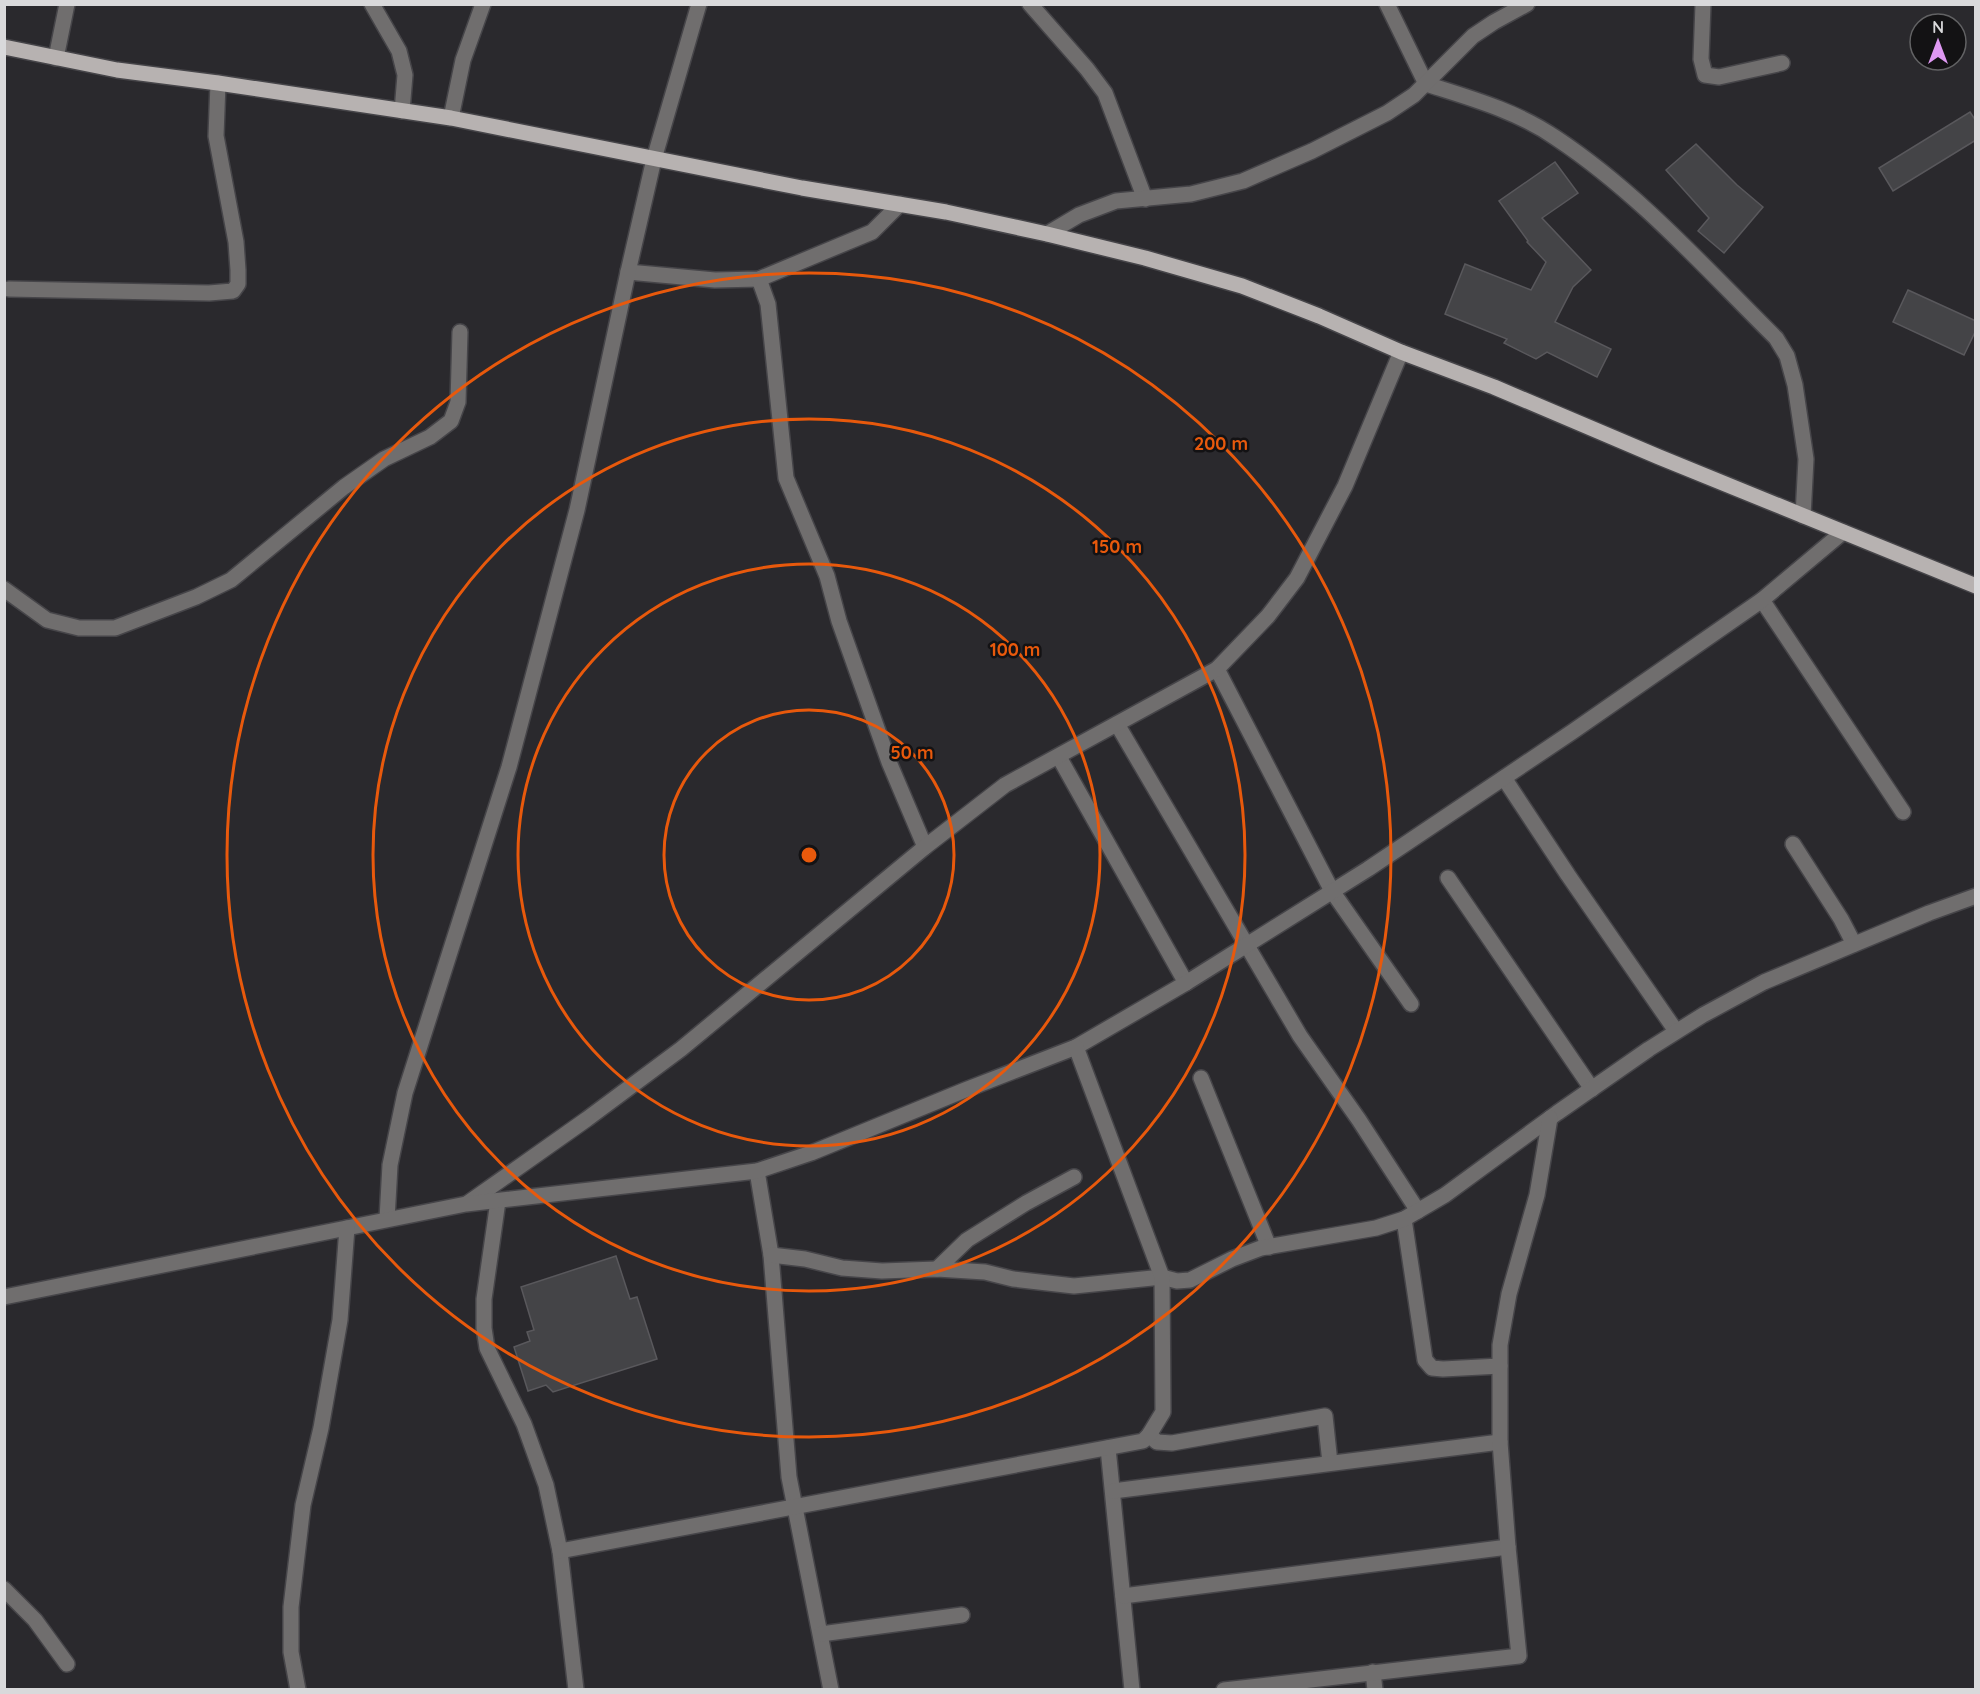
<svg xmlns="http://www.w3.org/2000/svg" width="1980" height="1694" font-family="Quicksand,sans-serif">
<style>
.building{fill:#444447;stroke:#59585c;stroke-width:1.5}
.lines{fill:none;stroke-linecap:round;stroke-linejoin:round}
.minor-casing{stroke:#464549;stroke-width:18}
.major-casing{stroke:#464549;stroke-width:18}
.minor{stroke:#706e6e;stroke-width:15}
.major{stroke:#b7b2b1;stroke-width:15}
.ring{fill:none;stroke:#e8590c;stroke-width:3}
.centre{fill:#e8590c;stroke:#131214;stroke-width:3}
.ring-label{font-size:18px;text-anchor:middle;font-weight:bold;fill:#e8590c;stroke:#131214;stroke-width:5;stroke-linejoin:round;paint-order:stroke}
</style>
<rect width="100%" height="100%" fill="#2a292d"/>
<g class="building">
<polygon points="1970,112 1976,121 1976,140 1893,191 1879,168"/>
<polygon points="1696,144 1737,185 1763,207 1724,253 1698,231 1709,218 1666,170"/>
<polygon points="1555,162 1578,193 1542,218 1591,270 1573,287 1555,322 1611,349 1597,377 1547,352 1536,359 1504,343 1507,339 1445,314 1465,264 1531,290 1546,262 1527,242 1528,241 1499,201"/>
<polygon points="1908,290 1976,321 1976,330 1964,355 1893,322"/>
<polygon points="616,1256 630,1299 637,1297 657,1359 553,1392 546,1385 528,1391 514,1347 530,1341 527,1332 534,1330 521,1287"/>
</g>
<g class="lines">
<g class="minor-casing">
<g id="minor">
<polyline points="372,4 399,51 405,75 402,111"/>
<polyline points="1030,4 1087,69 1105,93 1145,199"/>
<path d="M1387 4 1426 84C1470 98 1517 111 1556 138 1639 193 1706 269 1776 338L1787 356 1795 385 1806 459 1803 516"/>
<polyline points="1703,4 1701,59 1705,75 1719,77 1782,63"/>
<polyline points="56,58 67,4"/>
<polyline points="451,118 463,60 483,4"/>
<polyline points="1047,234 1079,215 1116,201 1191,194 1243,181 1312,151 1387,113 1414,95 1473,36 1494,22 1527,4"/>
<polyline points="628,272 715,280 759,279 872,232 900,204"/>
<polyline points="759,279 768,304 786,478 827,576 839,621 889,762 925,847"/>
<polyline points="9,289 209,293 233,291 238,284 238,270 236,242 216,136 218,83"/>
<polyline points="4,589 47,620 79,628 115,628 196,597 231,580 344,487 384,459 430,437 451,421 458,402 460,332"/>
<polyline points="1762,600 1903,812"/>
<polyline points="1217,669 1332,891 1411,1004"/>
<polyline points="1117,724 1300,1036 1359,1120 1418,1211"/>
<polyline points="1059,757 1186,983"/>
<polyline points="1504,778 1568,875 1676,1031"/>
<polyline points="1793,844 1841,919 1854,944"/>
<polyline points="1448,878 1592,1089"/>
<polyline points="1201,1078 1269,1247"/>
<polyline points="757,1171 771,1255 789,1477 831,1690"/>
<polyline points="498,1201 484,1299 484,1328 487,1348 524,1424 546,1485 560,1551 576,1690"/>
<polyline points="468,1203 587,1119 681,1049 925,847 1005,785 1217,669 1268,616 1297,578 1345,486 1401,352"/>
<polyline points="387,1219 390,1165 405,1093 509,767 577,510 628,272 654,159 699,4"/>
<polyline points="1404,1219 1425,1360 1432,1368 1443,1369 1500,1366"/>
<polyline points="771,1255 805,1259 842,1268 882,1271 937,1269 985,1272 1013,1279 1074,1286 1162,1277 1177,1281 1190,1280 1232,1259 1261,1248 1376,1228 1404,1219 1445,1195 1557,1113 1649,1049 1703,1015 1764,982 1929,913 1976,896"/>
<polyline points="937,1269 967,1240 1026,1203 1074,1177"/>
<polyline points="4,1297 466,1204 757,1171 811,1153 965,1090 1076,1047 1186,983 1368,869 1572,732 1762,600 1843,532"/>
<polyline points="1149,1435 1157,1442 1172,1443 1325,1416 1330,1463"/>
<polyline points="1108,1448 1132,1690"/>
<polyline points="1113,1491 1500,1442"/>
<polyline points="560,1551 1143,1441 1149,1435 1163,1412 1162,1277 1076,1047"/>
<polyline points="4,1589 35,1620 67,1664"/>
<polyline points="1123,1596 1508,1547"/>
<polyline points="821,1634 962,1615"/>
<polyline points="1373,1672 1375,1690"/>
<polyline points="298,1690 291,1652 291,1607 303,1505 321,1428 340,1320 347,1228"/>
<polyline points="1224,1690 1519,1656 1508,1547 1500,1442 1500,1345 1509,1294 1537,1195 1550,1118"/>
</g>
</g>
<g class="major-casing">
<polyline id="major" points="4,47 117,70 218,83 451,118 802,188 946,212 1047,234 1145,258 1242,286 1319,316 1401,352 1494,387 1659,457 1976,586"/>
</g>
<use href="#minor" class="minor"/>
<use href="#major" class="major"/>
</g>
<g class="ring">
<circle cx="809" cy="855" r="145"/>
<circle cx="809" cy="855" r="291"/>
<circle cx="809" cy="855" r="436"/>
<circle cx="809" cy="855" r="582"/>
</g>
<circle cx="809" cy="855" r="9" class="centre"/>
<g class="ring-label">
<text x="1221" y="450">200 m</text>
<text x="1117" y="553">150 m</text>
<text x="1015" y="656">100 m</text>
<text x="912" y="759">50 m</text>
</g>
<rect width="1980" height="1694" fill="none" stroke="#d9d9db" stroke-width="12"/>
<g transform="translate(1938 42)"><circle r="28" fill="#131214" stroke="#626264" stroke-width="1.5"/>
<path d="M0-4.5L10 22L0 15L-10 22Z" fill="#de98f2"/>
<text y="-9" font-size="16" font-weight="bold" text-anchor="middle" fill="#d9d9db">N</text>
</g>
</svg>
